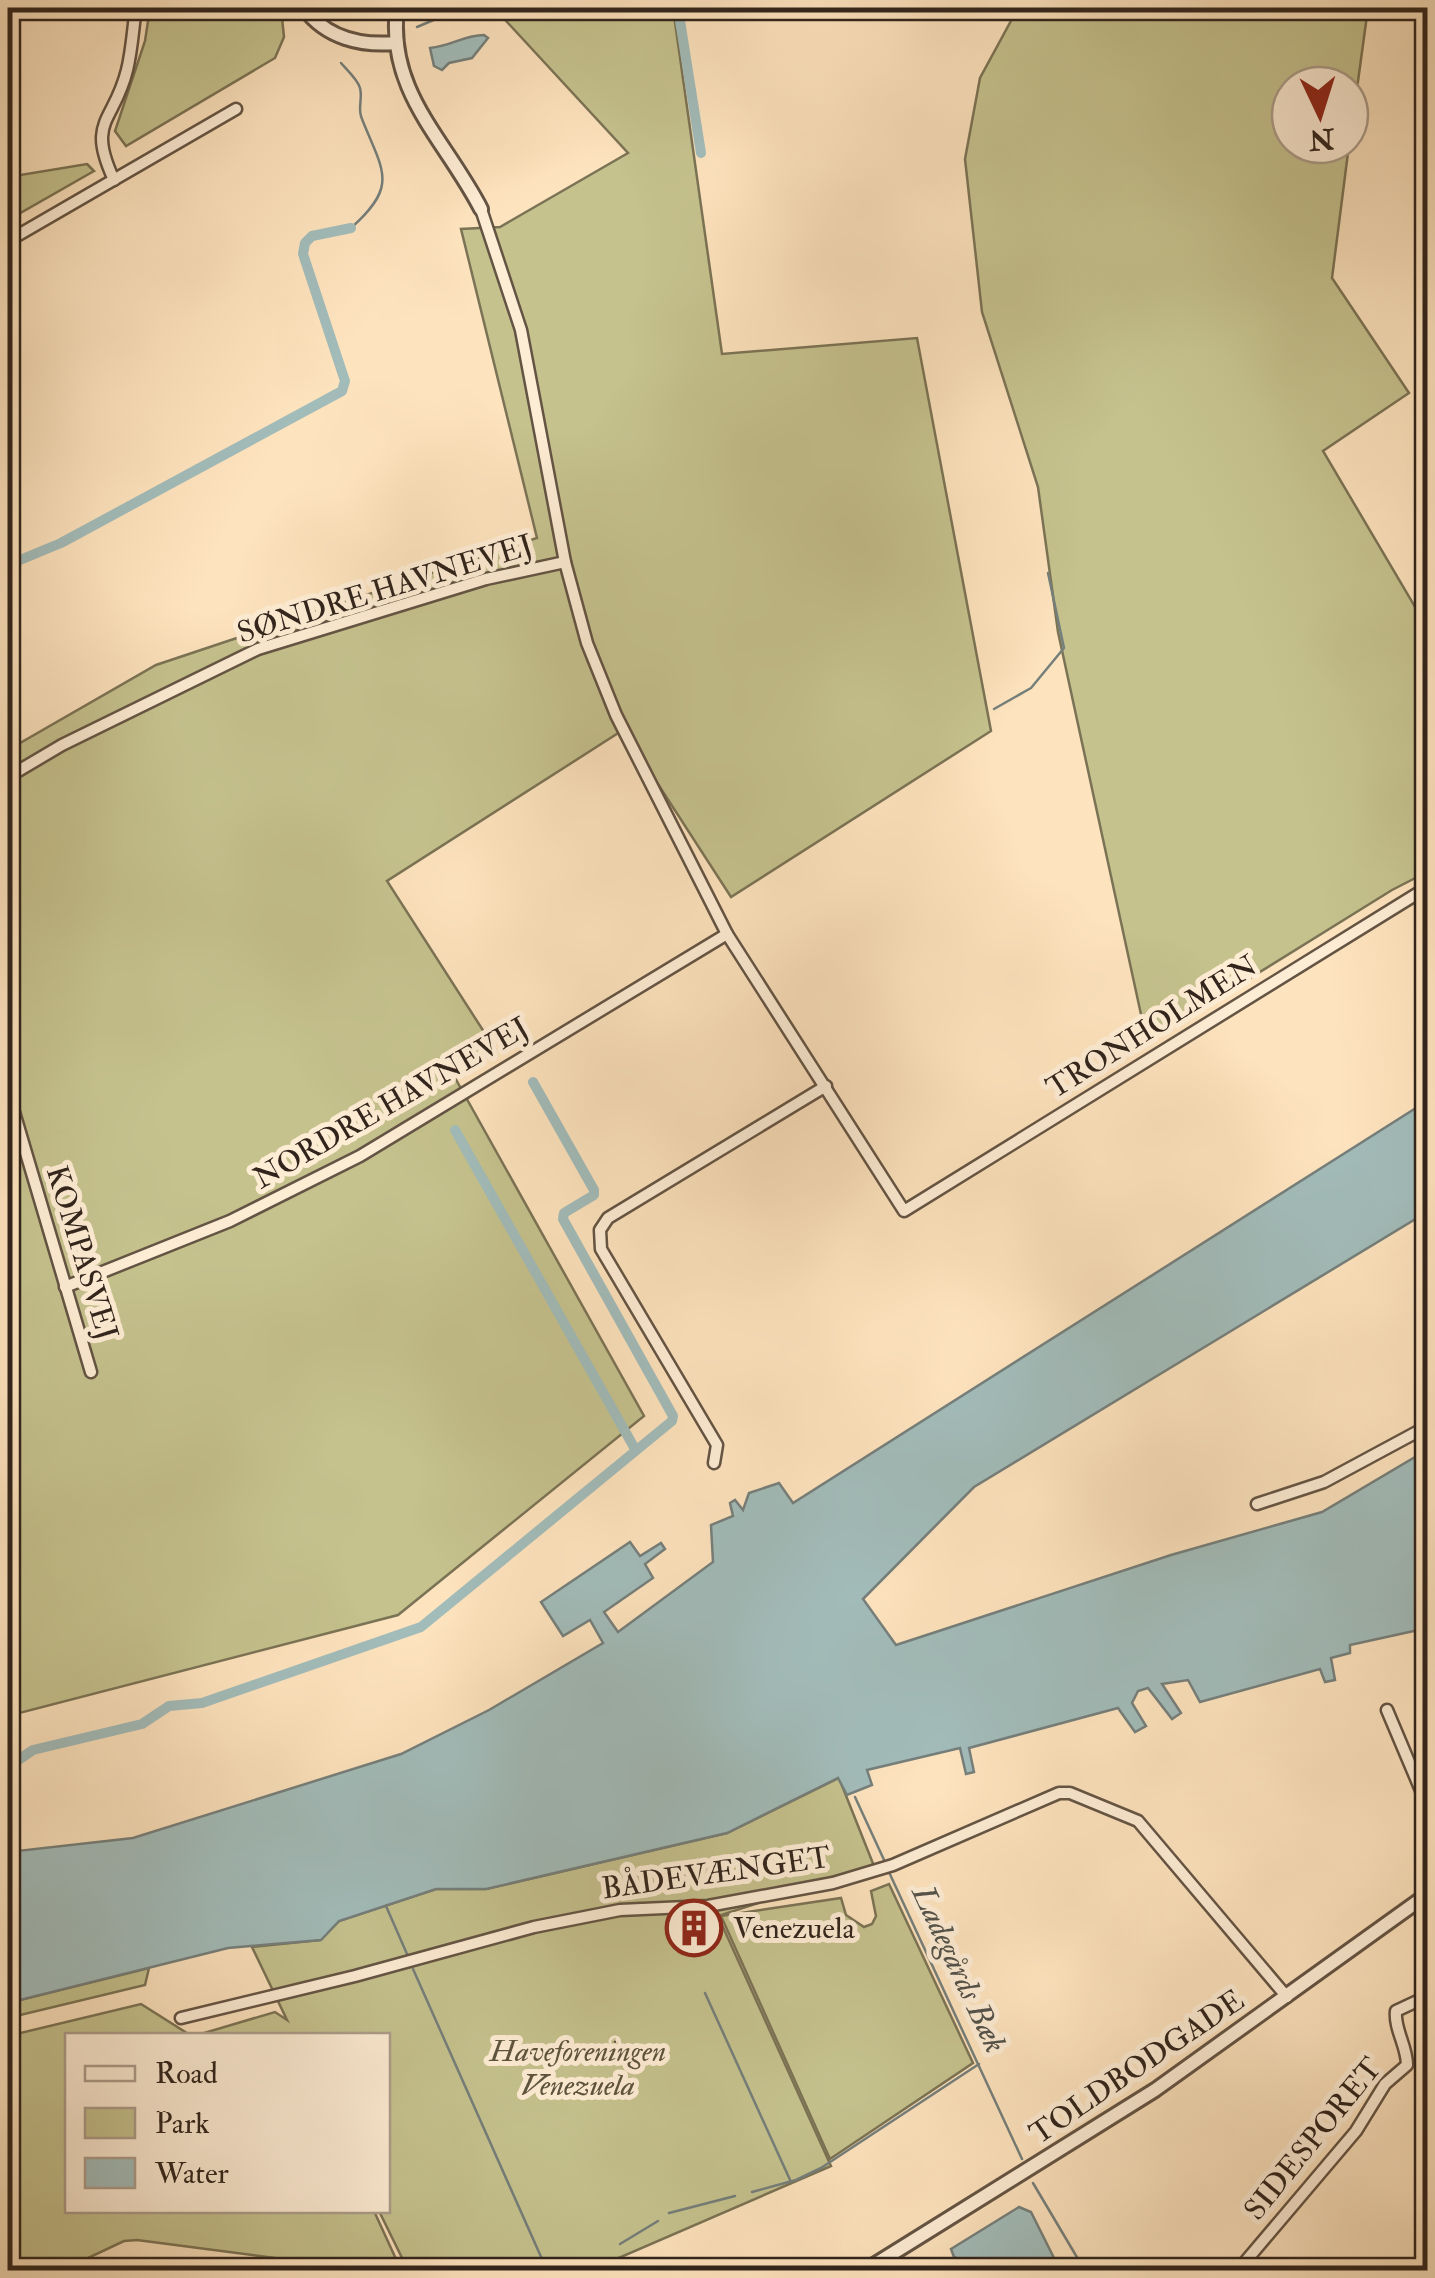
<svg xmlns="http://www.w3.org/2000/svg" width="1435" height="2278" font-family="'IM FELL Double Pica',serif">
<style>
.green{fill:#c5c28e;stroke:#7b7355;stroke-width:2.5}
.water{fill:#a2bcba;stroke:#757f7b;stroke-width:2.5}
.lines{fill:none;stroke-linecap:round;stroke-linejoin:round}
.stream{stroke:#757f7b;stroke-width:2.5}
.canal{stroke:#a2bcba;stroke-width:10}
.minor-casing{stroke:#645444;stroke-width:15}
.tertiary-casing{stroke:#645444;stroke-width:18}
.minor{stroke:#feedd5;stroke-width:10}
.tertiary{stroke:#feedd5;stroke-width:12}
.labels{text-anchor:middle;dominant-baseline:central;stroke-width:10;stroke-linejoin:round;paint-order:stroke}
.street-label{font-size:30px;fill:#31241c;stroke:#feedd5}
.poi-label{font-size:30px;fill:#31241c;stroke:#feedd5;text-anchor:start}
.park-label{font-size:30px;font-style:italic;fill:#5d533e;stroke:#feedd5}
.water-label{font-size:32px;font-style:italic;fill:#53524b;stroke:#feedd5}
</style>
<rect width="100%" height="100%" fill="#fde3be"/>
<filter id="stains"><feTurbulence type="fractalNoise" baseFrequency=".002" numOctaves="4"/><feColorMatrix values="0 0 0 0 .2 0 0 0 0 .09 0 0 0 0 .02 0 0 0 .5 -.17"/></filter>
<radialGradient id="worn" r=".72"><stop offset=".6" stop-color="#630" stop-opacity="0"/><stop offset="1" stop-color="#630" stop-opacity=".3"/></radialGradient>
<g class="green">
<polygon points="150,8 281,8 284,37 275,58 126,146 115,131 145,41"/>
<polygon points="501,8 673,8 722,354 917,338 991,731 731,897 623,730 387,881 495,1049 454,1076 644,1416 398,1615 8,1716 8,750 156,665 537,538 461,229 500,227 628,153 496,10"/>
<polygon points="1018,8 1368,8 1350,140 1350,85 1290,85 1290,145 1349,145 1332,278 1409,393 1323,451 1427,627 1427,872 1392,890 1147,1042 1058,632 1038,487 982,312 965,159 980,78"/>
<polygon points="87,164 94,171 8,220 8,177"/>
<polygon points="839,1778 874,1866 718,1916 831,2166 591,2270 408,2270 379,2211 388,2210 388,2036 194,2036 275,2012 287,2020 252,1947 320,1940 339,1921 436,1889 486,1889 727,1833"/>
<polygon points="889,1884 973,2063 830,2159 721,1916 841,1898 846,1915 864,1927 872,1924 876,1916 871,1891"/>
<polygon points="149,1968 145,1985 8,2018 8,2003"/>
<polygon points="141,2004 190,2035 68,2036 68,2210 374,2211 401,2270 304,2270 290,2260 137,2240 124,2241 69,2267 8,2270 8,2036"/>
</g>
<g class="water">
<path d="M484 35 488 38 472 58 449 63 442 70 434 66 430 48C452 46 464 35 484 35Z"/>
<polygon points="1427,1101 1427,1212 974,1487 863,1599 896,1645 1171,1555 1322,1512 1427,1450 1427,1641 1423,1629 1350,1645 1350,1653 1331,1658 1335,1680 1325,1682 1320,1669 1200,1702 1188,1680 1162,1684 1181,1713 1172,1719 1148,1688 1138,1691 1132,1703 1146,1726 1135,1732 1118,1708 969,1748 974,1772 966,1774 960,1748 867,1770 872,1785 847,1795 838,1778 727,1833 486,1889 436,1889 339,1921 321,1940 228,1948 8,2003 8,1852 133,1838 401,1754 489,1710 603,1643 590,1620 563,1636 541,1602 630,1542 640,1556 661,1543 665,1549 645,1564 653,1578 604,1612 618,1632 713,1562 711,1525 733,1516 730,1503 735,1500 743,1510 749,1493 779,1483 793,1503"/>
<polygon points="1019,2207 1031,2212 1060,2270 1022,2270 1015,2265 983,2270 954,2257 951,2249"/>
</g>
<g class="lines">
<g class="stream">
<polyline points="417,27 462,8"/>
<path d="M341 63C347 70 358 80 360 88 363 99 357 109 362 119 382 170 400 185 351 228"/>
<polyline points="994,709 1031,688 1064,648 1048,573"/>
<polyline points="855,1797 885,1862"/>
<polyline points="888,1870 1022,2159"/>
<polyline points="386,1906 407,1954"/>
<polyline points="413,1969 546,2268"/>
<polyline points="705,1993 791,2182"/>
<polyline points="1033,2183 1078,2259"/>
<polyline points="752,2192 796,2180 821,2168 979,2064"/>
<polyline points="669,2213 735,2196"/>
<polyline points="620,2244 658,2221"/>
</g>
<g class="canal">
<polyline points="678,8 701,153"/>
<polyline points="8,565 61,543 342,391 345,381 303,254 305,243 312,236 351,228"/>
<polyline points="455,1130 635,1449"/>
<polyline points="8,1767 33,1750 142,1724 169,1706 202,1703 421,1627 672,1421 673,1416 563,1219 564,1213 594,1195 594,1190 533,1082"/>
</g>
<g class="minor-casing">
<g id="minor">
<path d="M114 180C86 120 114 123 127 70 132 50 133 28 136 8"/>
<polyline points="481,209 521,330 565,562 587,643 616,715 727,934 904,1211 1428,887"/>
<polyline points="8,241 236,109"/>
<polyline points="1428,391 1428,392"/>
<polyline points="8,777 62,745 258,649 486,579 565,562"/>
<polyline points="8,1092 91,1372"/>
<polyline points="65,1287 230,1221 360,1156 727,934"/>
<polyline points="714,1463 717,1445 601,1249 600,1230 608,1218 826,1086"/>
<polyline points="1257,1504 1324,1482 1428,1426"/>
<polyline points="1387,1710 1428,1807"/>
<polyline points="181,2018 355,1976 534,1927 620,1910 708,1906 833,1883 893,1865 1059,1793 1070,1793 1138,1821 1287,1997"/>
<polyline points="1427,2164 1428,2165"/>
<polyline points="891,2255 901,2270"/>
<path d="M1250 2270 1245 2262 1356 2131 1385 2084 1407 2065C1407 2046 1394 2029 1396 2011L1428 1996"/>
</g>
</g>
<g class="tertiary-casing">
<g id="tertiary">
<path d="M304 8C326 38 361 46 396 43"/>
<path d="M397 8C387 92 445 139 481 209"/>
<polyline points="866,2270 1155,2090 1428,1894"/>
</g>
</g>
<use href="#minor" class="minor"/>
<use href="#tertiary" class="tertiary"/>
</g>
<defs>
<g id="building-ring" transform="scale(2.875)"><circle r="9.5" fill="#feedd5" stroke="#8f2418" stroke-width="1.5"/><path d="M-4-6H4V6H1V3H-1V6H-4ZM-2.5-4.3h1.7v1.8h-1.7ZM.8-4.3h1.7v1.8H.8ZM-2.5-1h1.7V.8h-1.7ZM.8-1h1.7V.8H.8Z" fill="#8f2418"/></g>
</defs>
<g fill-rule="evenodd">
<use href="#building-ring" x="694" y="1928"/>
</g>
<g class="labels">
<g class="street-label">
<text transform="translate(385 589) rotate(-17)">SØNDRE HAVNEVEJ</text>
<text transform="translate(1152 1027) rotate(-32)">TRONHOLMEN</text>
<text transform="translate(391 1103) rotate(-30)">NORDRE HAVNEVEJ</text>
<text transform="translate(82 1253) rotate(73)">KOMPASVEJ</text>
<text transform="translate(716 1873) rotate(-8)">BÅDEVÆNGET</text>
<text transform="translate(1137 2067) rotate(-34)">TOLDBODGADE</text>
<text transform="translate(1313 2139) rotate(-51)">SIDESPORET</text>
</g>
<g class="poi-label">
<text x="733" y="1928">Venezuela</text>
</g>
<g class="park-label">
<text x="578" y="2051">Haveforeningen<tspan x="578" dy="34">Venezuela</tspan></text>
</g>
<g class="water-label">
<text transform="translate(959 1969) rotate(65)">Ladegårds Bæk</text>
</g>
</g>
<rect width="1435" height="2278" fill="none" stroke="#fde3be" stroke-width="40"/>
<rect x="10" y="10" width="1415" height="2258" fill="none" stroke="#31241c" stroke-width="5"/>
<rect x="20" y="20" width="1395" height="2238" fill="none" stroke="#31241c" stroke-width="2.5"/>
<rect x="65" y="2033" width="325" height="180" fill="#feedd5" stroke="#ac9d8b" stroke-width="2.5"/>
<rect x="85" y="2066" width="50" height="15" fill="#feedd5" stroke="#ac9d8b" stroke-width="2.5"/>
<text x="155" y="2083" font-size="30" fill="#31241c">Road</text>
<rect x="85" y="2108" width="50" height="30" fill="#c5c28e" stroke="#ac9d8b" stroke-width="2.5"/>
<text x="155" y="2133" font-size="30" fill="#31241c">Park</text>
<rect x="85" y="2158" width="50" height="30" fill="#a2bcba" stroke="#ac9d8b" stroke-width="2.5"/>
<text x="155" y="2183" font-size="30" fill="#31241c">Water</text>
<g transform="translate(1320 115) rotate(176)"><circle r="48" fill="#feedd5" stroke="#ac9d8b" stroke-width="2.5"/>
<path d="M0-8L18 38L0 25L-18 38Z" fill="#8f2418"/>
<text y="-15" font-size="28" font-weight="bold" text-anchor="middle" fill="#31241c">N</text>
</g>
<rect width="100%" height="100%" filter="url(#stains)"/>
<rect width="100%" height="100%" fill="url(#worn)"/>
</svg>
